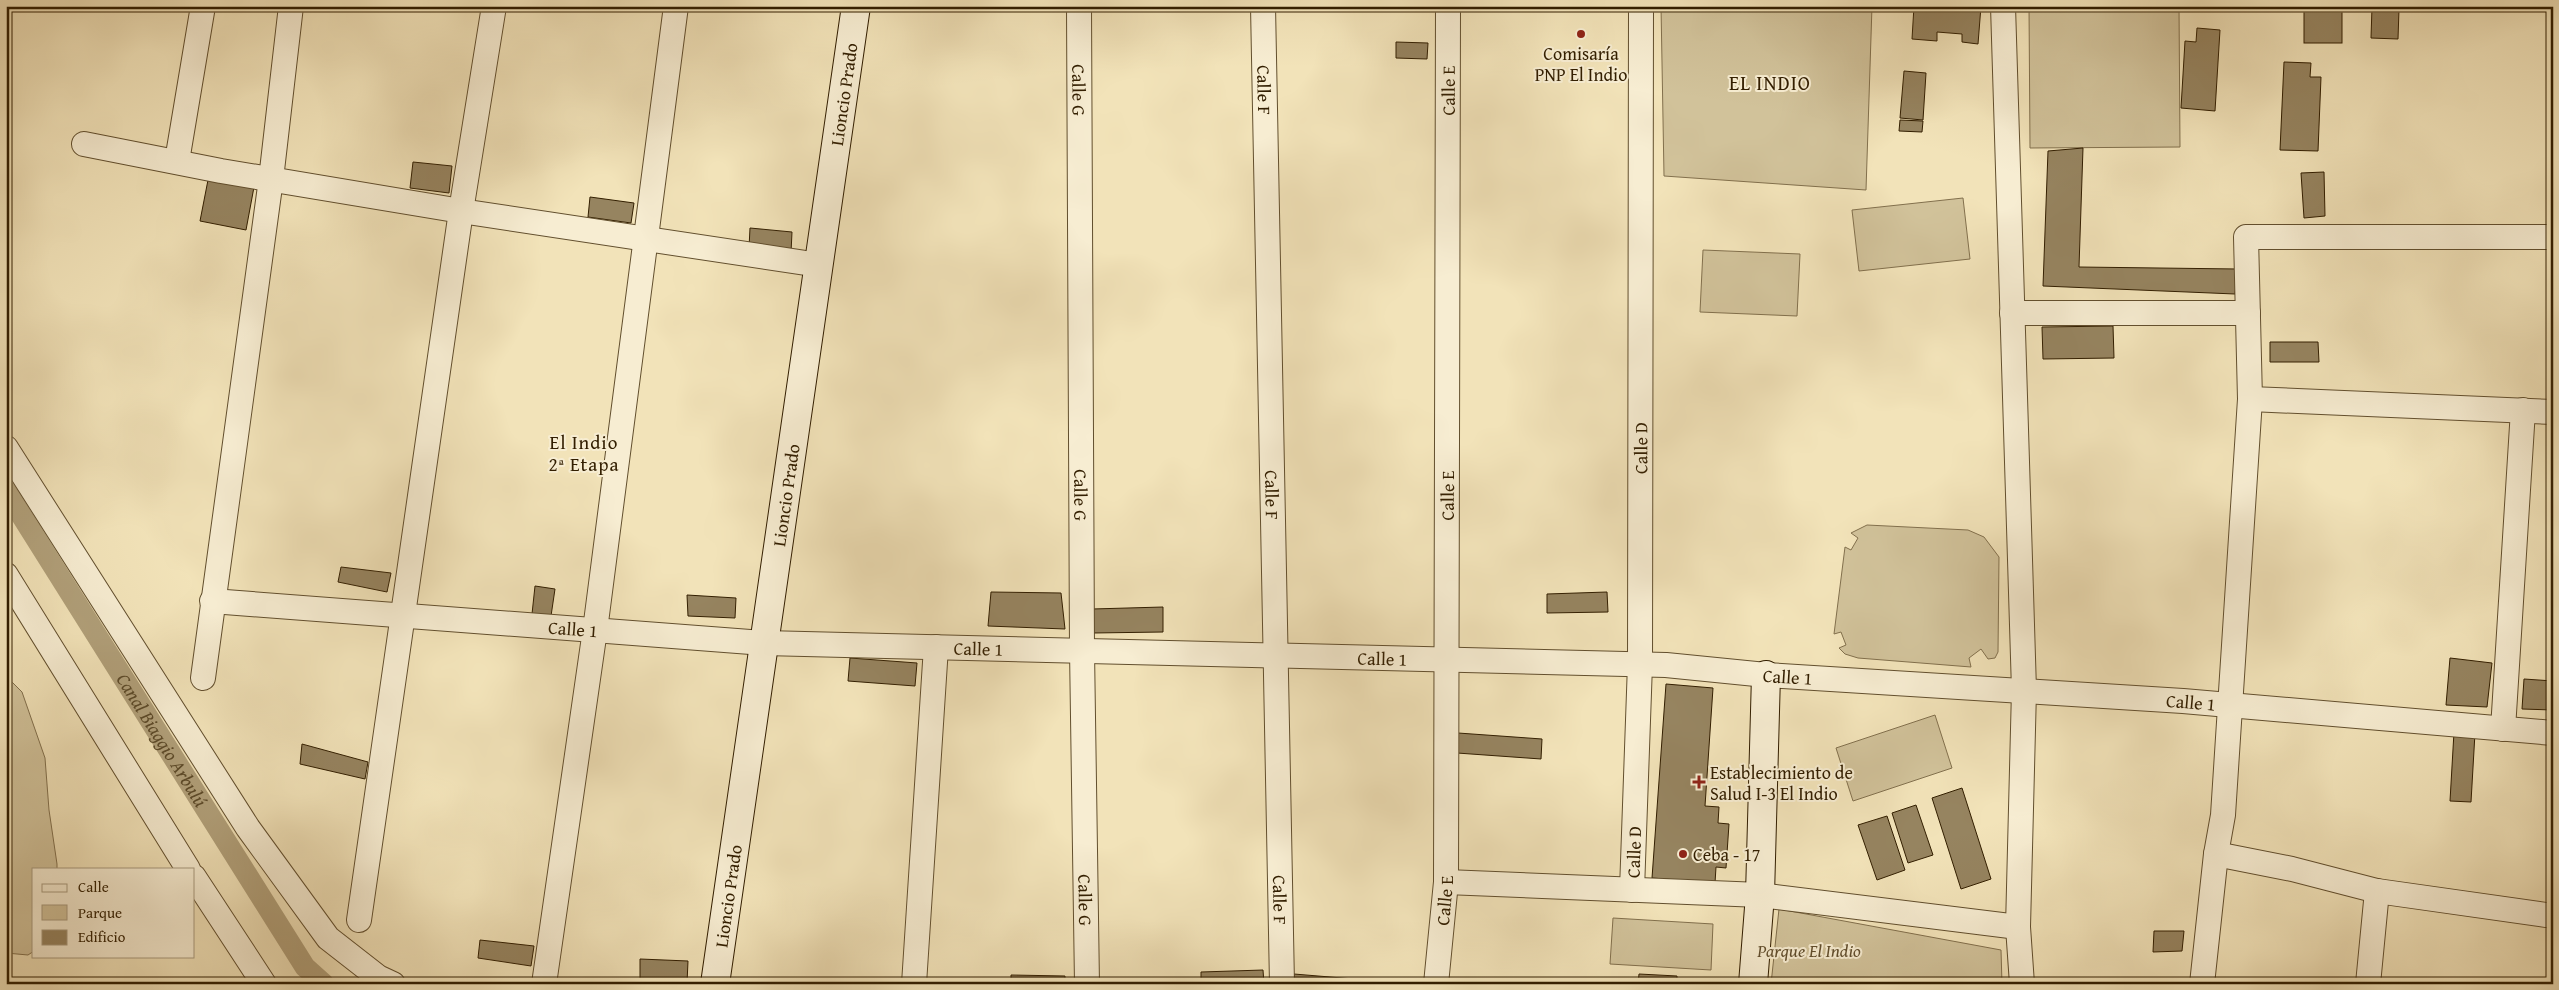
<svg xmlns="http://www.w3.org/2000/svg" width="2559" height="990" font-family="'Gentium Book Plus',serif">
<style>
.green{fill:#d1c29a;stroke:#82704d}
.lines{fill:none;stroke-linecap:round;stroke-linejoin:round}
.canal{stroke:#b1a07a;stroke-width:21}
.building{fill:#968460;stroke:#321e00}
.street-casing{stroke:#624f2e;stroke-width:26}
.secondary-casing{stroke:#321e00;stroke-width:30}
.street{stroke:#f7edd2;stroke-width:24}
.secondary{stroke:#f7edd2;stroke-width:28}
.poi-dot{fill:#8f2418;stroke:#f7edd2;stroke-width:2}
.labels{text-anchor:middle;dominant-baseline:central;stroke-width:4;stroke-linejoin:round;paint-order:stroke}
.poi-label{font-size:18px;fill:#321e00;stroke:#f7edd2;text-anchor:start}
.street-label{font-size:18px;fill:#321e00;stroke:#f7edd2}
.park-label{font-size:18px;font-style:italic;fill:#624f2e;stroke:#f7edd2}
.neighbourhood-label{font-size:19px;letter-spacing:1px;fill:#321e00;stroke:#f7edd2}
.water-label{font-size:19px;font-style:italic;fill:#5e4c2b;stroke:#f7edd2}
.quarter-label{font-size:20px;letter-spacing:1px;fill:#321e00;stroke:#f7edd2}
</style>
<rect width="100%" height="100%" fill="#f2e3b9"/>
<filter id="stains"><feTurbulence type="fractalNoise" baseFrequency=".004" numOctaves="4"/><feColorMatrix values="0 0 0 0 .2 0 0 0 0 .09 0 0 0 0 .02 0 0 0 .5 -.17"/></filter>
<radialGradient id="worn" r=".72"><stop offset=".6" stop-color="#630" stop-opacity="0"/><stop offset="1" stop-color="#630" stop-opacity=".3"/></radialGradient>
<g class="green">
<polygon points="1661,6 1872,6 1866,190 1664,176"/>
<polygon points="2029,6 2179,6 2180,147 2030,148"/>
<polygon points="1963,198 1970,259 1859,271 1852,210"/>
<polygon points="1703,250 1800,254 1797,316 1700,312"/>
<polygon points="1867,525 1968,530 1984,537 1999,557 1998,652 1995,658 1988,659 1981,649 1969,658 1971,667 1858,658 1845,654 1839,648 1846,645 1841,632 1834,634 1845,547 1851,550 1858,538 1851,533"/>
<polygon points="6,676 22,692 45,758 49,810 57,864 57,869 34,869 34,951 28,955 6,953"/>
<polygon points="1935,715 1952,768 1853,801 1836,748"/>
<polygon points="1779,909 2001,950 2002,984 1771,984"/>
<polygon points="1613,918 1713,924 1711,970 1610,964"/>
</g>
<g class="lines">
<path class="canal" id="s1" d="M6 491 305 967 324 984"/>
</g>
<g class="building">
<polygon points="1914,6 1981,6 1978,44 1962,42 1962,34 1937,32 1937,41 1912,39"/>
<rect x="2304" y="6" width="38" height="37"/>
<polygon points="2372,7 2399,9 2398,39 2371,38"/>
<polygon points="2197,28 2220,30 2215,111 2181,108 2185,41 2196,42"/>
<polygon points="1396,42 1428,43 1427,59 1396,58"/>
<polygon points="2284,62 2311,63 2310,77 2321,77 2318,151 2280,150"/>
<polygon points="1904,71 1926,73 1923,120 1900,118"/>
<polygon points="1900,120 1923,121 1922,132 1899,131"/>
<polygon points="2083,148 2079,267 2238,269 2235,294 2043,286 2048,151"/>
<polygon points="413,162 452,166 449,193 410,188"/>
<polygon points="2324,172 2325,216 2304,218 2301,173"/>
<polygon points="208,180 254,187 246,230 200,221"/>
<polygon points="590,197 634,203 631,223 588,217"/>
<polygon points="750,228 792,232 791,253 749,248"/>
<polygon points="2113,326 2114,358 2043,359 2042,327"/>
<polygon points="2270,342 2318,342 2319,362 2270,362"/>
<polygon points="341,567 391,573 387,592 338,582"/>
<polygon points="535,586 555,589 551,616 532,614"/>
<polygon points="991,592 1061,593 1065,629 988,626"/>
<polygon points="1607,592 1608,612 1547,613 1547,594"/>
<polygon points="687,595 736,598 735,618 688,616"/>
<polygon points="1163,607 1163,632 1093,633 1092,609"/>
<polygon points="850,658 917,663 915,686 848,681"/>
<polygon points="2450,658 2492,663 2487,707 2446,705"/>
<polygon points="2524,679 2553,681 2553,710 2522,709"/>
<polygon points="1666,684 1713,688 1705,806 1719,807 1718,823 1729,824 1726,868 1716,867 1715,883 1652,878"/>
<polygon points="2454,732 2475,733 2471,802 2450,801"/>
<polygon points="1458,733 1542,739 1541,759 1457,753"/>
<polygon points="302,744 368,762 365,779 300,764"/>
<polygon points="1962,788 1991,879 1961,889 1932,798"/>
<polygon points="1916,805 1933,855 1908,863 1892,813"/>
<polygon points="1887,816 1905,870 1877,880 1858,825"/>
<polygon points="2154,931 2184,931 2182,951 2153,952"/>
<polygon points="480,940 534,946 531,966 478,958"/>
<polygon points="640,959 688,961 687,983 640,981"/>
<polygon points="1263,970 1264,984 1201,984 1201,972"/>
<polygon points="1294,974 1354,979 1354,984 1294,984"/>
<polygon points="1639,974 1677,976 1677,984 1638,984"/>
<polygon points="1011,975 1065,976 1065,984 1011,984"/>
</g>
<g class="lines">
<g class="street-casing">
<g id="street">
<path id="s2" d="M1079 6 1082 650 1087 984"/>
<path id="s3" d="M1263 6 1282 984"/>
<polyline points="2003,6 2024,690 2018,927 2022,984"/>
<polyline points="84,144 221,171 461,211 819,265"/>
<polyline points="177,161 203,6"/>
<polyline points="2012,313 2248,313"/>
<polyline points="2250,399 2553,412"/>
<polyline points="6,448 248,828 328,938 378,977 393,984"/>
<polyline points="6,575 188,869"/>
<path id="s4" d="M212 601 764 643 1666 665 1766 675 2183 701 2553 733"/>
<polyline points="203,678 271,179 291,6"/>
<polyline points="2503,729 2523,410"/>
<polyline points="2216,854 2292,869 2377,891 2553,916"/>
<polyline points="194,877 264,984"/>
<polyline points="1446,882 1760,895 2018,927"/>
<path id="s5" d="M1632 890 1640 664 1641 6"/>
<polyline points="359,920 461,211 494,6"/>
<polyline points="544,984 595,630 676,6"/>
<polyline points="914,984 936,647"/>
<path id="s6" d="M1436 984 1446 882 1448 6"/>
<polyline points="2202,984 2216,854 2223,815 2250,399 2246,237 2553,237"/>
<polyline points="2368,984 2377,891"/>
</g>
</g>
<g class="secondary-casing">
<g id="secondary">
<path id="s7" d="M715 984 856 6"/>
<polyline points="1753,984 1760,895 1766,675"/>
</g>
</g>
<use href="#street" class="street"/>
<use href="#secondary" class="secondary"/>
</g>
<g class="poi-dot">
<circle cx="1581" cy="34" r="5"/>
<path d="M1696.5 774.5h5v5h5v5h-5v5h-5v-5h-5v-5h5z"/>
<circle cx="1683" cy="854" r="5"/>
</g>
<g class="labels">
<g class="poi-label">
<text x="1581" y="53" text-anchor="middle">Comisaría<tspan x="1581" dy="21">PNP El Indio</tspan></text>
<text x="1710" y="772">Establecimiento de<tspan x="1710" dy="21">Salud I-3 El Indio</tspan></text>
<text x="1693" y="854">Ceba - 17</text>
</g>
<g class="street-label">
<text stroke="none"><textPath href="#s2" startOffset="84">Calle G</textPath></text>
<text stroke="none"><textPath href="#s3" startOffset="84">Calle F</textPath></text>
<text stroke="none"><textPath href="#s6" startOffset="894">Calle E</textPath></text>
<text stroke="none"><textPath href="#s7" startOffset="899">Lioncio Prado</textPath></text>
<text stroke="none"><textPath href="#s5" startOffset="442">Calle D</textPath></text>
<text stroke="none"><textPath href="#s7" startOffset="494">Lioncio Prado</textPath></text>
<text stroke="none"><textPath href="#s2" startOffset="489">Calle G</textPath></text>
<text stroke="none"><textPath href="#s3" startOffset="489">Calle F</textPath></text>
<text stroke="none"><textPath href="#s6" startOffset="489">Calle E</textPath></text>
<text stroke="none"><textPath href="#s4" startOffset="362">Calle 1</textPath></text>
<text stroke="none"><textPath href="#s4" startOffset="768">Calle 1</textPath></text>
<text stroke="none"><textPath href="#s4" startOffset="1172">Calle 1</textPath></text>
<text stroke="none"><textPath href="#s4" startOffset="1578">Calle 1</textPath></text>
<text stroke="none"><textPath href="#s4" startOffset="1982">Calle 1</textPath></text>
<text stroke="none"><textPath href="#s5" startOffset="38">Calle D</textPath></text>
<text stroke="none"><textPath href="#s7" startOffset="89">Lioncio Prado</textPath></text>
<text stroke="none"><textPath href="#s2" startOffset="894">Calle G</textPath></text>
<text stroke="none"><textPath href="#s3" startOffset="894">Calle F</textPath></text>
<text stroke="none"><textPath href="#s6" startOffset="84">Calle E</textPath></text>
</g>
<g class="park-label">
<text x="1809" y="950">Parque El Indio</text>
</g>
<g class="neighbourhood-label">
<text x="584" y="442">El Indio<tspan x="584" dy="22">2ª Etapa</tspan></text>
</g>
<g class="water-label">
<text stroke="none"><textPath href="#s1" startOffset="294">Canal Biaggio Arbulú</textPath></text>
</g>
<g class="quarter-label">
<text x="1770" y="82">EL INDIO</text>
</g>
</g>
<rect width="2559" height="990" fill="none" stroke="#f2e3b9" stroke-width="25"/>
<rect x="8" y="8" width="2544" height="975" fill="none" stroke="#321e00" stroke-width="2.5"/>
<rect x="12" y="12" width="2534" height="965" fill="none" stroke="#321e00"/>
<rect x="32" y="868" width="162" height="90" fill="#f7edd2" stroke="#a89a7e"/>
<rect x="42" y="884" width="25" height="8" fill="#f7edd2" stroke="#a89a7e"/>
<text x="78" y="892" font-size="15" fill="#321e00">Calle</text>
<rect x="42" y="905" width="25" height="15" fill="#d1c29a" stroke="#a89a7e"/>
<text x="78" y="918" font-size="15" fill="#321e00">Parque</text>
<rect x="42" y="930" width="25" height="15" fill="#968460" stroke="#a89a7e"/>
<text x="78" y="942" font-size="15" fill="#321e00">Edificio</text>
<rect width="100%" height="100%" filter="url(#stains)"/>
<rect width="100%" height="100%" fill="url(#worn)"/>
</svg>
